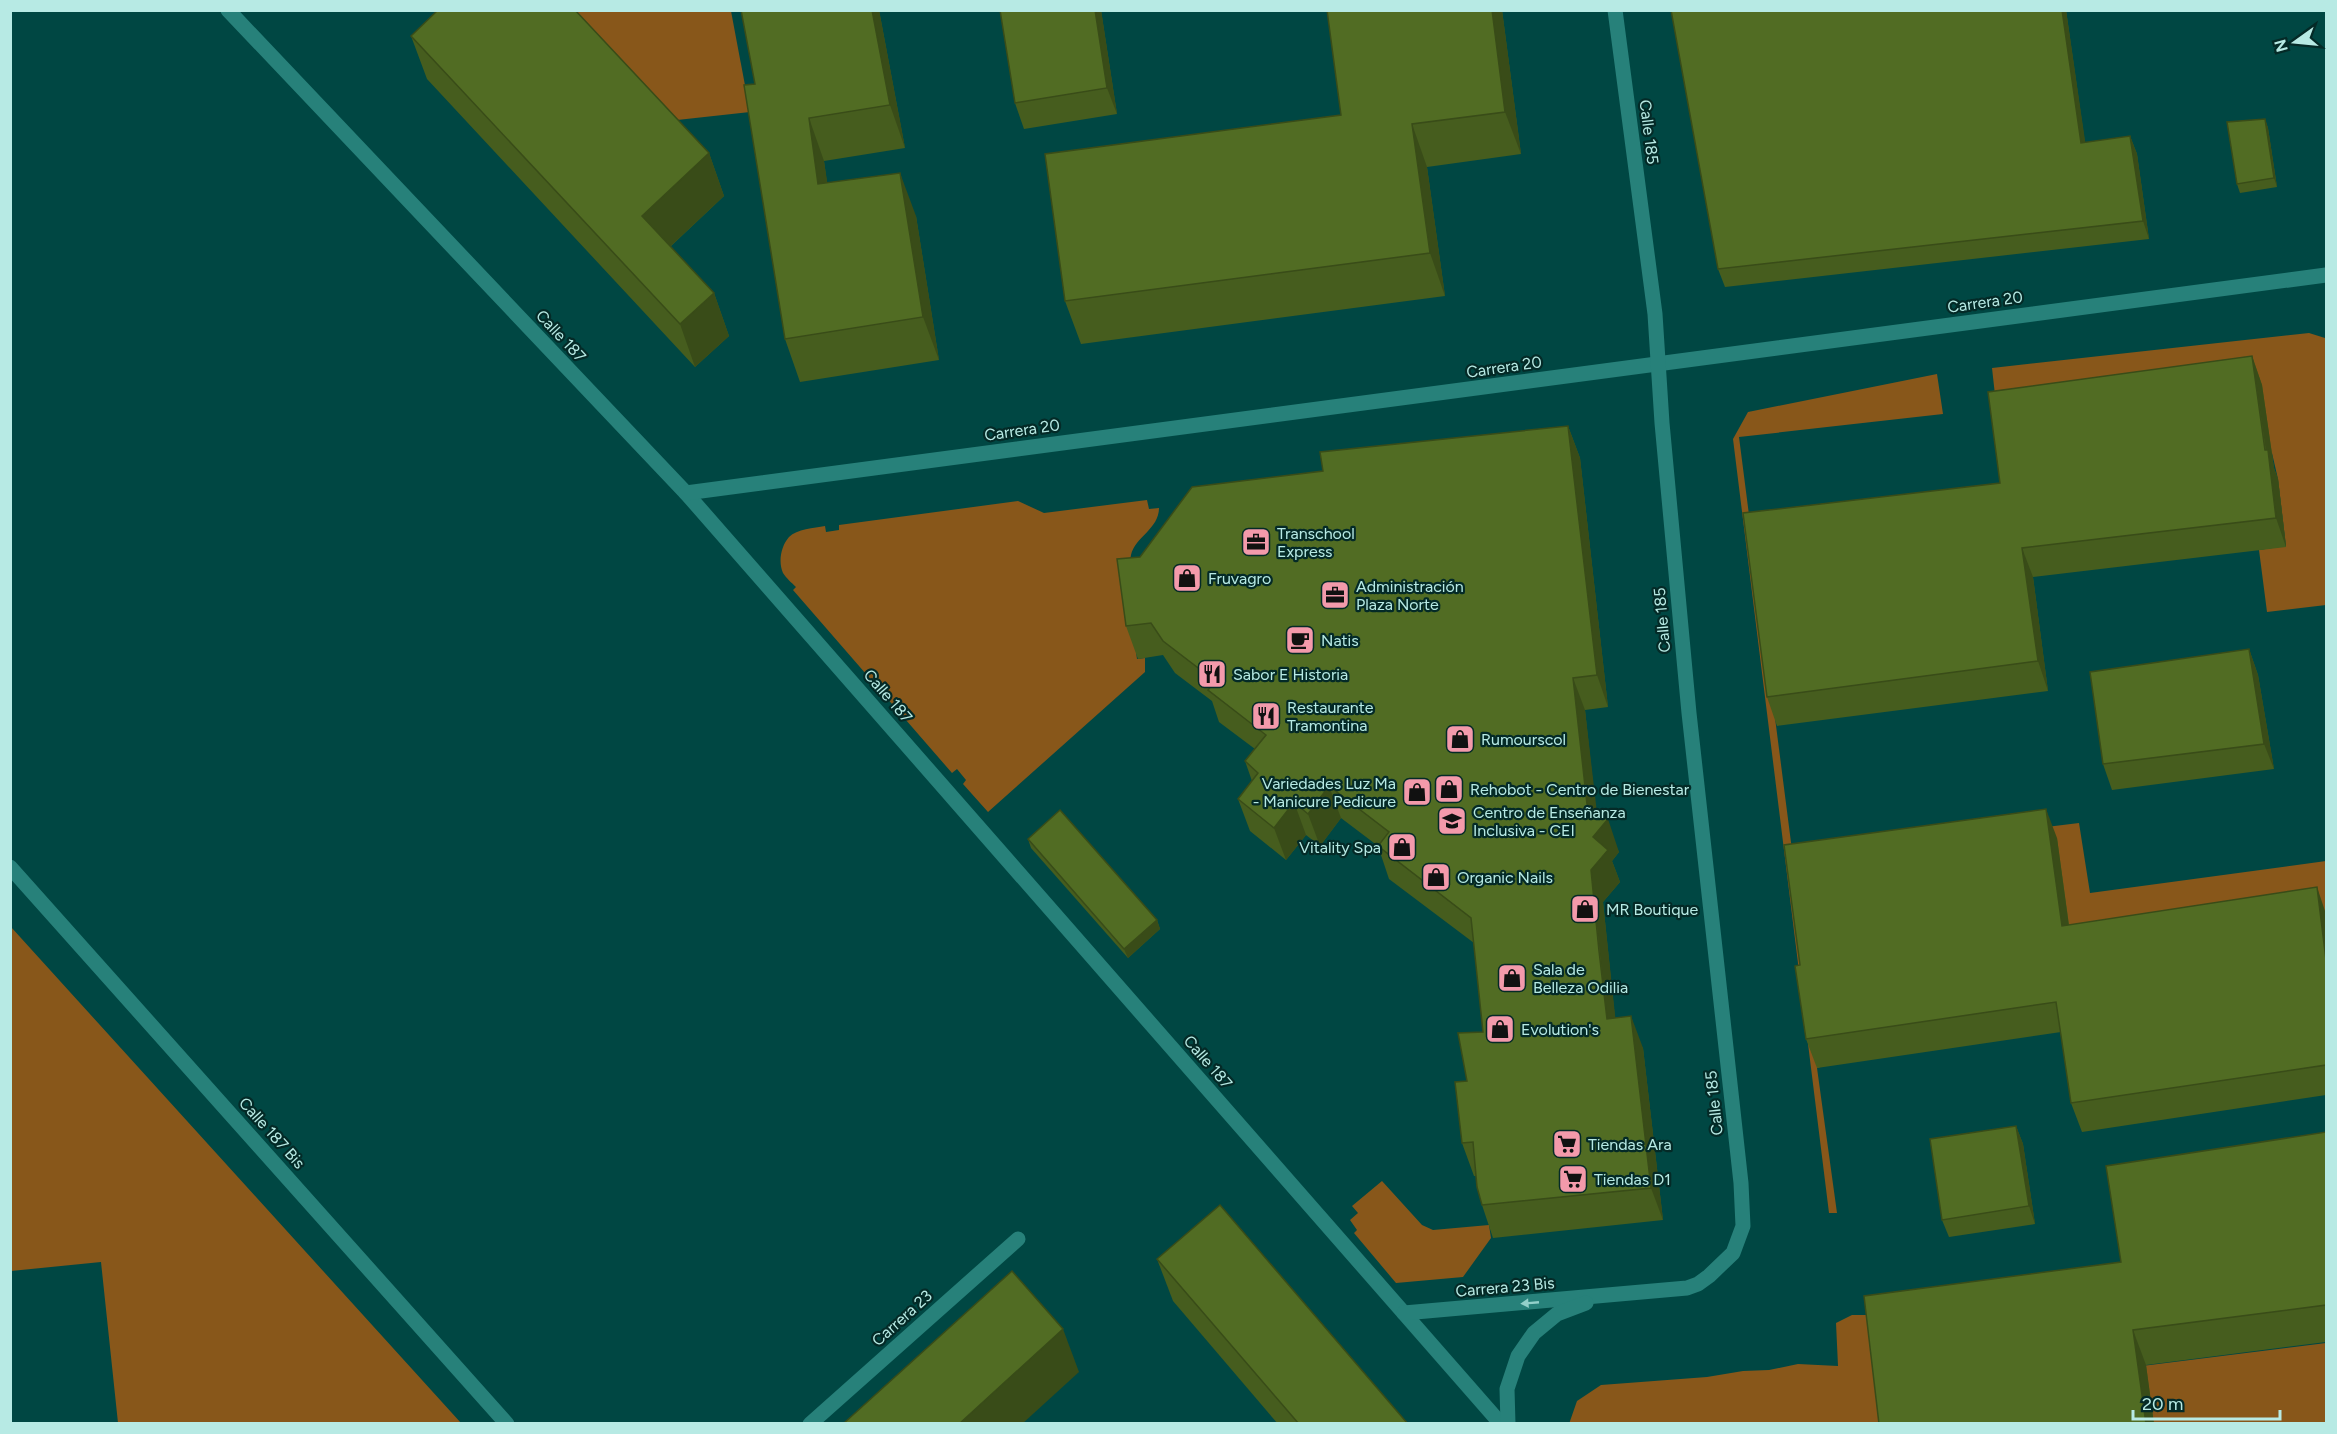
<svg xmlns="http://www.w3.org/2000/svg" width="2337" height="1434" font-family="Figtree,sans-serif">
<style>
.green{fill:#88571a}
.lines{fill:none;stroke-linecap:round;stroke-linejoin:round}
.minor{stroke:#27817a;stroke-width:15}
.wall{fill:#465d1e}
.shaded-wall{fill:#394c18}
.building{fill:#516c23;stroke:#394c18;stroke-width:1.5}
.oneway{fill:#93d0ca}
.labels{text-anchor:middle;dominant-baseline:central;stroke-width:4.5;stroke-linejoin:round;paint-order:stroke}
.street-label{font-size:16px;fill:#b7eae4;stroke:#042a27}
.poi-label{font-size:16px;fill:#b7eae4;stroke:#042a27;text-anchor:start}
</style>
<rect width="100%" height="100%" fill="#004743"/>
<g class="green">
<polygon points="562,11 731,11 750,112 668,121"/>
<polygon points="2309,333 2325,338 2326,342 2326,605 2267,612 2259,550 2286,546 2278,479 2272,453 1998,422 1992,368"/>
<polygon points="1937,374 1943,414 1739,437 1793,858 2079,823 2090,893 2326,861 2326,917 1817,1068 1837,1213 1829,1213 1733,439 1748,412"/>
<path d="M1147 500 1149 509 1159 508C1159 529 1135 537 1131 555 1124 589 1133 625 1137 659L1145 658V672L988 812 963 784 966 780 957 769 952 773 793 590 796 587C792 583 786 578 783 573 778 562 781 546 789 537 797 529 814 528 825 526L826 532 839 530V525L1018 501 1044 513Z"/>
<polygon points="11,927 461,1423 118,1423 101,1262 11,1271"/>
<polygon points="1382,1181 1422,1225 1433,1230 1489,1225 1491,1238 1463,1277 1396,1283 1354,1233 1357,1230 1350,1220 1358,1213 1352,1206"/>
<polygon points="1852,1315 1878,1315 1886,1398 2326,1343 2326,1423 1569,1424 1577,1401 1601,1385 1707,1377 1743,1371 1769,1370 1798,1364 1838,1366 1836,1323"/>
</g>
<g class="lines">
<g class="minor">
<polyline points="228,10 686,493 1501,1424"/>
<polyline points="686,493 2326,275"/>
<polyline points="10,867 507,1424"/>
<polyline points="1404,1313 1687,1288 1698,1284 1709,1276 1733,1253 1743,1226 1741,1183 1689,713 1662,423 1655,314 1615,10"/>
<polyline points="810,1424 1018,1239"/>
<polyline points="1508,1424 1507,1389 1518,1356 1534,1333 1557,1314 1586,1303"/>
</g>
</g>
<g class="wall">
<polygon points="741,10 879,10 905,148 824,161 827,183 916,216 939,360 800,382 785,339 755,84"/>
<polygon points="1000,10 1101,10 1117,114 1024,129 1015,103"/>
<polygon points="1502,10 1521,154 1427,167 1445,296 1081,344 1065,301 1341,115"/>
<polygon points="1671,10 2066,10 2085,143 2130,136 2137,154 2149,239 1725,287 1718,269"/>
<polygon points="411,36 709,153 724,196 670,247 714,293 729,336 695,367 427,79"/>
<polygon points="2265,119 2268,128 2277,187 2240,193 2237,184"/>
<polygon points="2252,356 2262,385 2274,468 2278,479 2286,547 2033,577 2048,691 1777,726 1767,697 2000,483"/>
<polygon points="1568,426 1580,458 1608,707 1585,710 1596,811 1619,852 1612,861 1620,882 1603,902 1615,1018 1643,1048 1663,1220 1493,1238 1482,1205 1476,1176 1474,1176 1462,1143 1467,1081 1483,1032 1474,943 1389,879 1378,846 1341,818 1320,846 1306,835 1286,860 1250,831 1238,799 1252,781 1245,761 1255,749 1219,722 1212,701 1175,673 1163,655 1138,659 1126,626 1140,557 1323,471"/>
<polygon points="2249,649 2258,675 2274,769 2112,790 2103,764"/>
<polygon points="2057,838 2069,925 2326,914 2326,1095 2082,1132 2071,1103 2061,1032 1817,1068 1806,1039 1800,965"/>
<polygon points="1028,839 1157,920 1160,929 1128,958 1031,848"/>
<polygon points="2016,1126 2023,1144 2035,1224 1949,1237 1942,1220"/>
<polygon points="2326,1132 2326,1342 2146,1365 2154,1424 1879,1424 2121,1262"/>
<polygon points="1157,1259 1408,1424 1278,1424 1173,1301"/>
</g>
<g class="shaded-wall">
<polygon points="872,10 879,10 905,148 890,105"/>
<polygon points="1095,10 1101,10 1117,114 1107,88"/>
<polygon points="1492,10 1502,10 1521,154 1505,112"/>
<polygon points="2062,10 2066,10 2088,161 2081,143"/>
<polygon points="809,118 824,161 834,226 818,184"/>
<polygon points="2265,119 2268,128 2277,187 2274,178"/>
<polygon points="1412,124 1427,167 1445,296 1430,253"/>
<polygon points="2130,136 2137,154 2149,239 2143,221"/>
<polygon points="709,153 724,196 657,259 642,216"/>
<polygon points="900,173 916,216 939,360 923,317"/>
<polygon points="714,293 729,336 695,367 680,324"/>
<polygon points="2252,356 2262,385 2274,468 2278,479 2286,547 2276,518"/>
<polygon points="1568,426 1580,458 1608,707 1597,675"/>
<polygon points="2022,548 2033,577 2048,691 2038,661"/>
<polygon points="2249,649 2258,675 2274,769 2264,744"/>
<polygon points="1573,678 1585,710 1599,830 1608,819 1619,852 1612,861 1620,882 1603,902 1619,1052 1607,1019 1591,870 1593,837 1587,804"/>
<polygon points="1329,786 1341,818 1320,846 1308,814"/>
<polygon points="1294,802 1306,835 1286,860 1274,828"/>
<polygon points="2046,809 2057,838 2073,956 2062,926"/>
<polygon points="2317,887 2326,914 2326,960"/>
<polygon points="1157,920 1160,929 1128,958 1124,949"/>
<polygon points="1631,1016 1643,1048 1663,1220 1651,1188"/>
<polygon points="2016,1126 2023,1144 2035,1224 2029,1206"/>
<polygon points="1063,1329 1079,1372 1022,1424 959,1424"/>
<polygon points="2133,1330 2146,1365 2154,1424 2146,1424"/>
</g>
<g class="building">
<polygon points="438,10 575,10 709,153 642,216 714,293 680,324 411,36"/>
<polygon points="741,10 872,10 890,105 809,118 818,184 900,173 923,317 785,339 744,85 755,84"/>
<polygon points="1000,10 1095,10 1107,88 1015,103"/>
<polygon points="1327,10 1492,10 1505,112 1412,124 1430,253 1065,301 1045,154 1341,115"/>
<polygon points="1671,10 2062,10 2081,143 2130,136 2143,221 1718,269"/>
<polygon points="2265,119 2274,178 2237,184 2227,122"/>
<polygon points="2252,356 2265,450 2268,450 2276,518 2022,548 2038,661 1767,697 1743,513 2000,483 1988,392"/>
<polygon points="1568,426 1597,675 1573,678 1587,804 1608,819 1593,837 1608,850 1591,870 1599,951 1607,1019 1631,1016 1651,1188 1482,1205 1477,1187 1473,1142 1462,1143 1455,1082 1467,1081 1458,1033 1483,1032 1471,918 1378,846 1389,832 1329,786 1308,814 1294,802 1274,828 1238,799 1258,773 1245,761 1266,735 1208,690 1215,681 1163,641 1151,623 1126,626 1117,559 1140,557 1192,487 1323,471 1320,452"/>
<polygon points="2249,649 2264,744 2103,764 2090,672"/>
<polygon points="2046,809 2062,926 2317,887 2326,960 2326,1065 2071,1103 2056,1002 1806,1039 1795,966 1800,965 1784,845"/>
<polygon points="1060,810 1157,920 1124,949 1028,839"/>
<polygon points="2016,1126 2029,1206 1942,1220 1930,1139"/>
<polygon points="2326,1132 2326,1305 2133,1330 2146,1424 1879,1424 1864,1296 2121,1262 2106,1166"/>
<polygon points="1220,1205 1408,1424 1299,1424 1157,1259"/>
<polygon points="1012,1271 1063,1329 959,1424 843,1424"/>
</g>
<defs><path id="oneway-solid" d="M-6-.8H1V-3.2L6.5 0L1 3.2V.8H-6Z" transform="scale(1.5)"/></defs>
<use class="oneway" href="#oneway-solid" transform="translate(1530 1303) rotate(175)"/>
<defs>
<g id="office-square" transform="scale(1.5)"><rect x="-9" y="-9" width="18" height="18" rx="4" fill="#f39aab" stroke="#042a27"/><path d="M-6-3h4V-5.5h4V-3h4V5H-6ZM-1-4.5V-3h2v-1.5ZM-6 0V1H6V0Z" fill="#111"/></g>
<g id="shop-square" transform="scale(1.5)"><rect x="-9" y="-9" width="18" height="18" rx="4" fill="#f39aab" stroke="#042a27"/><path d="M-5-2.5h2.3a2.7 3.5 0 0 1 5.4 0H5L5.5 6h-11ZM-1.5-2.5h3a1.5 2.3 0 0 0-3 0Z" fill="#111"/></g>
<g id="cafe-square" transform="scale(1.5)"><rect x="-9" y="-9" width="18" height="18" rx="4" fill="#f39aab" stroke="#042a27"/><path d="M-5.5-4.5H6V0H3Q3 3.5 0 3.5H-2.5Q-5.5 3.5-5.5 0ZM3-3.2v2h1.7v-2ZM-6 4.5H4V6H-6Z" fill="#111"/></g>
<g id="restaurant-square" transform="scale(1.5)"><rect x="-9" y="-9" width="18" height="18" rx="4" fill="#f39aab" stroke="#042a27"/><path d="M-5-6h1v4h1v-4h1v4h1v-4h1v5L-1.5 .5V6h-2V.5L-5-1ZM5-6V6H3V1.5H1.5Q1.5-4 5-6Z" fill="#111"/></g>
<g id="school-square" transform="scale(1.5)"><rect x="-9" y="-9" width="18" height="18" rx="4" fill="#f39aab" stroke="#042a27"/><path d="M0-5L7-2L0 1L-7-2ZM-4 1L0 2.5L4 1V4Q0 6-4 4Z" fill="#111"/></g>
<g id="supermarket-square" transform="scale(1.5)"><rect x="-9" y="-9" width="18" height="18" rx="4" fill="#f39aab" stroke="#042a27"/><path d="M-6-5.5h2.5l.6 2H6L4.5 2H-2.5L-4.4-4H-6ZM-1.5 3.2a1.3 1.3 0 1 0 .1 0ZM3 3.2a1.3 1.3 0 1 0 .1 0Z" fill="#111"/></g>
</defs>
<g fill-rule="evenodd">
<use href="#office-square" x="1256" y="542"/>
<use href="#shop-square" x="1187" y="578"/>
<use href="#office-square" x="1335" y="595"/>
<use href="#cafe-square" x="1300" y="640"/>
<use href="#restaurant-square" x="1212" y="674"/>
<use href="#restaurant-square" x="1266" y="716"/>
<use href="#shop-square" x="1460" y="739"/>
<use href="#shop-square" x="1449" y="789"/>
<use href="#shop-square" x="1417" y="792"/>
<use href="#school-square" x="1452" y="821"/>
<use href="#shop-square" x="1402" y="847"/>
<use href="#shop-square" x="1436" y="877"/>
<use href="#shop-square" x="1585" y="909"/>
<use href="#shop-square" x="1512" y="978"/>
<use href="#shop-square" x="1500" y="1029"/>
<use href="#supermarket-square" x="1567" y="1144"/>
<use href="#supermarket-square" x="1573" y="1179"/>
</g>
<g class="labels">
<g class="street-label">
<text transform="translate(1649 132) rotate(83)">Calle 185</text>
<text transform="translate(1985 302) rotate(-8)">Carrera 20</text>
<text transform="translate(561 336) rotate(47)">Calle 187</text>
<text transform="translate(1504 367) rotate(-8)">Carrera 20</text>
<text transform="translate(1022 430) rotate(-8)">Carrera 20</text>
<text transform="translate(1662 620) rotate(-95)">Calle 185</text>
<text transform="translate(888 696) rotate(49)">Calle 187</text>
<text transform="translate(1208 1062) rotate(49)">Calle 187</text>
<text transform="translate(1714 1103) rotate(-96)">Calle 185</text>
<text transform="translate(272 1133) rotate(48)">Calle 187 Bis</text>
<text transform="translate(1505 1287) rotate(-5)">Carrera 23 Bis</text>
<text transform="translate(902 1318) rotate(-42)">Carrera 23</text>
</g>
<g class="poi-label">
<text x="1277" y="533">Transchool<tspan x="1277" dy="18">Express</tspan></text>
<text x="1208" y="578">Fruvagro</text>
<text x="1356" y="586">Administración<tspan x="1356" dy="18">Plaza Norte</tspan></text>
<text x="1321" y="640">Natis</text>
<text x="1233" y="674">Sabor E Historia</text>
<text x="1287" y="707">Restaurante<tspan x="1287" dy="18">Tramontina</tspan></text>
<text x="1481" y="739">Rumourscol</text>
<text x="1396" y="783" text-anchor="end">Variedades Luz Ma<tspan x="1396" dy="18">- Manicure Pedicure</tspan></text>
<text x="1470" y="789">Rehobot - Centro de Bienestar</text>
<text x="1473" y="812">Centro de Enseñanza<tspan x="1473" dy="18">Inclusiva - CEI</tspan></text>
<text x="1381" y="847" text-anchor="end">Vitality Spa</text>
<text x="1457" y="877">Organic Nails</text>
<text x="1606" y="909">MR Boutique</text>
<text x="1533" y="969">Sala de<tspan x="1533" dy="18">Belleza Odilia</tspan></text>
<text x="1521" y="1029">Evolution's</text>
<text x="1588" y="1144">Tiendas Ara</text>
<text x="1594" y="1179">Tiendas D1</text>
</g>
</g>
<rect width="2337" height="1434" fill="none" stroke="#b7eae4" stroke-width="24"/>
<g transform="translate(2295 42) rotate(255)" stroke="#042a27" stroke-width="4.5" paint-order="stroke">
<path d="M0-4.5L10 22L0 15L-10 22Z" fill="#b7eae4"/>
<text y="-9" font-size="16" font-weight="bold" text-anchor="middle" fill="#b7eae4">N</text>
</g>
<path d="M2133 1410v9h147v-9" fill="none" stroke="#b7eae4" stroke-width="3"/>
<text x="2142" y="1410" font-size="18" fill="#b7eae4" stroke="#042a27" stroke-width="4.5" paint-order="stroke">20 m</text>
</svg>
